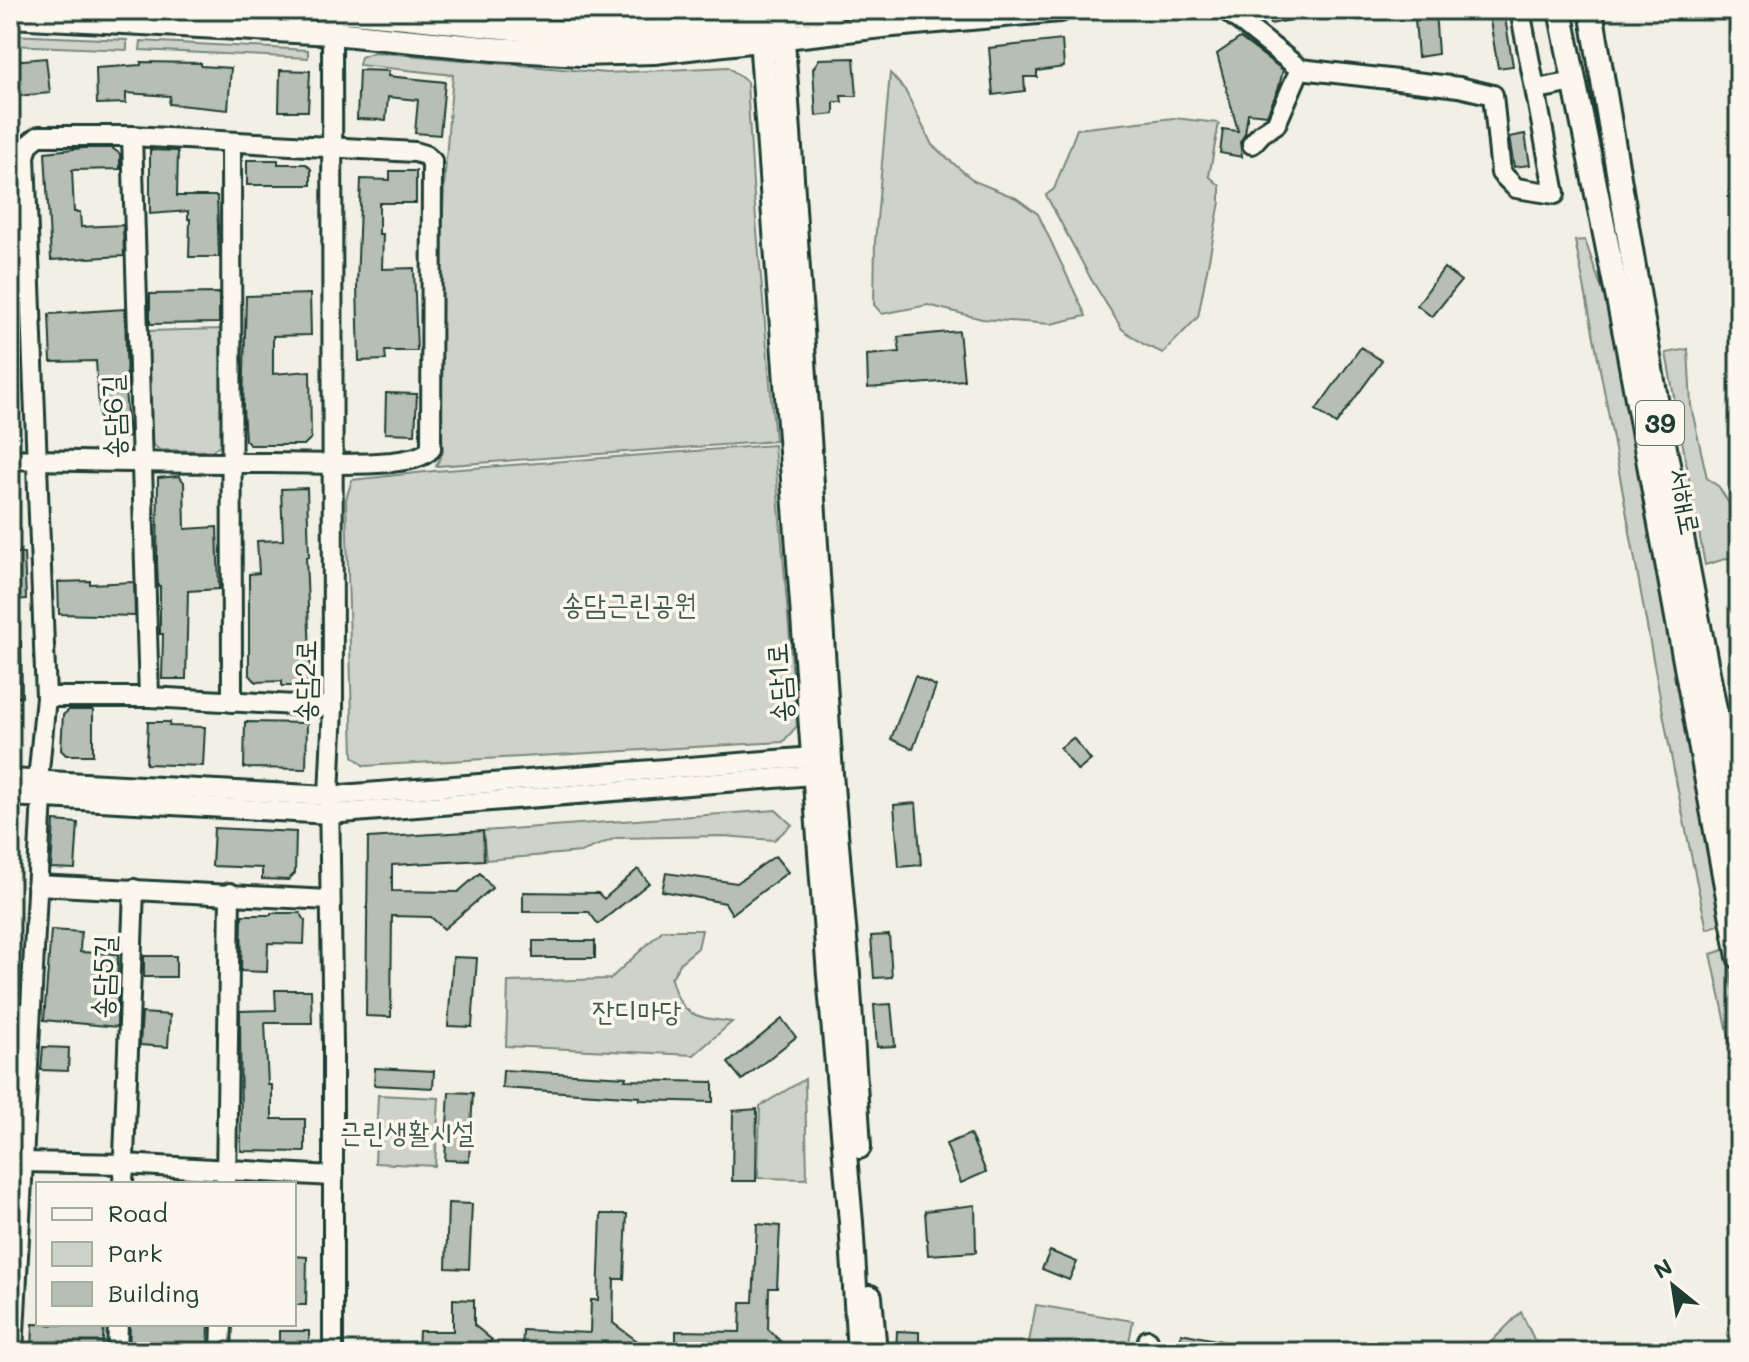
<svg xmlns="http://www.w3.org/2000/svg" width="1749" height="1362" font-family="Mali,'Poor Story',sans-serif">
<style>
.green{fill:#cfd2c8;stroke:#77887e;stroke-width:2}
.building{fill:#b7beb3;stroke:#1f3d34;stroke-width:2}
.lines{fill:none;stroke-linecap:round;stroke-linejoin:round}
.minor-casing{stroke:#1f3d34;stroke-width:24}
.major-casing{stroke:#1f3d34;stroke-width:28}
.minor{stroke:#fbf7ec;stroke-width:18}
.major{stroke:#fbf7ec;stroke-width:22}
.labels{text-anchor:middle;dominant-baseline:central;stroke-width:7;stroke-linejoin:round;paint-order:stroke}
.shield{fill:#fbf7ec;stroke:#61756b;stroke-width:2}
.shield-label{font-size:26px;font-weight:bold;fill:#1f3d34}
.street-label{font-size:28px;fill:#1f3d34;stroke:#fbf7ec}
.park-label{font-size:28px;fill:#425b52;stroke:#fbf7ec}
</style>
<rect width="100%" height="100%" fill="#f2f0e5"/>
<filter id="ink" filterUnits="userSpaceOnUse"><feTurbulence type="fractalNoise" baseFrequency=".0125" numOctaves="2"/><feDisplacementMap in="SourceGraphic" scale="16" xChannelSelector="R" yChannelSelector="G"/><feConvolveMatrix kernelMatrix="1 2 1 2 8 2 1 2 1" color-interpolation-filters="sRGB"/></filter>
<g filter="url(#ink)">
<g class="green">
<polygon points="10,35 127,40 127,50 10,45"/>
<polygon points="141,41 308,50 308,58 140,50"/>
<path d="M374 52 606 73 728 67 747 82 753 184 775 441 436 466 443 452C435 326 441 200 453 75L359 65 361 57Z"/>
<polygon points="890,73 905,90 932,145 974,181 1016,198 1038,214 1086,316 1051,324 982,319 928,305 882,314 874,305 875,242"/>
<polygon points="1174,118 1219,123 1209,176 1220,186 1220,202 1198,317 1163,353 1143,344 1122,329 1091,279 1046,195 1054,189 1077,129"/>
<path d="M1585 240 1613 322 1721 924 1707 929C1656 701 1622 469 1575 241Z"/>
<polygon points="223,329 226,441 211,451 160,450 149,442 146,331"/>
<polygon points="1688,349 1691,406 1707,478 1719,487 1739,520 1739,555 1705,565 1666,353"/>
<polygon points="774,445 797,726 783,742 364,766 353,756 346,499 352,480 434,471"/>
<polygon points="776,810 792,825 774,840 724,836 616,838 581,852 486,860 483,831"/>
<path d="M663 930H702L698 948 681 962 671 979C681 1018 697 1017 732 1022L694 1055 506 1046 508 982 610 979Z"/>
<polygon points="1727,949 1739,1021 1739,1083 1711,954"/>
<polygon points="805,1079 807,1179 758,1178 760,1106"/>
<polygon points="378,1095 439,1098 435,1166 375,1163"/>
<polygon points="1036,1305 1133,1321 1127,1352 1027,1352"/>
<polygon points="1521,1312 1540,1352 1481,1352"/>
</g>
<g class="building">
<polygon points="1267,10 1310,10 1311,16 1270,24"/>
<polygon points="1423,10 1435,10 1438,54 1418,57 1415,19 1423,18"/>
<polygon points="1504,12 1513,66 1498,68 1489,15"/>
<polygon points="1240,38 1283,70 1279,87 1267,115 1248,113 1245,134 1240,142 1242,157 1220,153 1223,129 1238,131 1217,54"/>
<polygon points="1062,40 1064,67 1037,71 1037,77 1024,77 1025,91 993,95 989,48"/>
<polygon points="46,58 50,93 16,96 12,61"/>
<polygon points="854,58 857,96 841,96 842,102 834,102 834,114 816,116 813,69 819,59"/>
<polygon points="141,62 201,63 201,66 231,68 228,110 169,104 170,96 126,93 126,103 97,104 96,68 141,65"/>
<polygon points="280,70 310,71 308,111 279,111"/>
<polygon points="359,70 389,71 388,76 445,82 440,135 415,133 418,100 388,97 386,120 357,119"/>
<polygon points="1525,134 1530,165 1514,167 1509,137"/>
<polygon points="84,148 112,148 120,154 120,169 72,170 74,212 80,212 81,227 123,225 124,256 51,260 45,152"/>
<polygon points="150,150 178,151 177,196 217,196 219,257 189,257 190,219 188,219 188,211 150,214"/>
<polygon points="247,160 278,160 278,164 306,164 311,169 311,185 247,185"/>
<polygon points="390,171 416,171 416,203 379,203 379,234 383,234 382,269 414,268 417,351 385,351 386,360 359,361 357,285 361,179 390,180"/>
<polygon points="1444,268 1461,281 1432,317 1417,305"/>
<polygon points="219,293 219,323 150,324 150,294"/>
<polygon points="310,294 311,335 273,336 273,374 310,371 311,438 304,445 250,445 245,440 243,407 246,296"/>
<polygon points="125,309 127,389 125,390 129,437 101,440 96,361 51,362 49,314"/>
<polygon points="959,331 964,380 868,388 867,355 900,352 898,337"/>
<polygon points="1361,347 1382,361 1336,424 1316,410"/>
<polygon points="386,393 417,394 415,434 385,433"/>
<polygon points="179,476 184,482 185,529 217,527 219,589 188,591 186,679 162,679 163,634 160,634 160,586 158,586 157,562 158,478"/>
<polygon points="307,488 309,557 306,557 311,680 305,686 282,686 282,681 256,682 249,674 249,574 259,573 257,541 283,540 281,489"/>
<polygon points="10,553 24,553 26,599 10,600"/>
<polygon points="90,581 90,584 134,582 135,616 59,614 58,582"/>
<polygon points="21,641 22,697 10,697 10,642"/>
<polygon points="915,676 936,686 913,749 891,739"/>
<polygon points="69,710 93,710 93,755 66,755 61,750 63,715"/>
<polygon points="148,722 170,722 169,726 205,727 203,766 146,764"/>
<polygon points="245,722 307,723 306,769 244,768"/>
<polygon points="1073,738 1091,760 1078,771 1060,748"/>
<polygon points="916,803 921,865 899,867 894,805"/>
<polygon points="54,821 78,823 75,869 51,868"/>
<polygon points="214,828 296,832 295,873 288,880 262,879 262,868 212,866"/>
<polygon points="483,831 484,860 392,865 392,891 458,892 480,873 492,888 444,929 431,917 392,916 391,1017 366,1016 368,838"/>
<polygon points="775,856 788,872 732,914 725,903 662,891 666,873 737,883"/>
<polygon points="638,869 649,883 598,924 589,912 523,912 523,892 598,893 604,899"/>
<polygon points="271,913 300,913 305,920 304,944 268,943 267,972 241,971 242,915 271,915"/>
<polygon points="51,930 81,932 80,952 118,954 117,1027 44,1020"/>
<polygon points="889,935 892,977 874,978 871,936"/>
<rect x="533" y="941" width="62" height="17"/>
<rect x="144" y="956" width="32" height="21"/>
<polygon points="453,957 477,958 472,1027 448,1026"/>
<polygon points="275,990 311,990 312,1023 265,1023 268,1085 272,1085 272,1119 305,1119 305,1152 241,1151 240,1011 276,1010"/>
<polygon points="891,1004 895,1046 877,1047 874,1005"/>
<polygon points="142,1013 170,1015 168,1047 140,1045"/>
<polygon points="782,1019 796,1037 742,1080 728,1063"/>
<polygon points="43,1047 69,1048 68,1071 41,1070"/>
<polygon points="375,1068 434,1071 433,1088 374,1085"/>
<polygon points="503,1070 626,1077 625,1080 713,1082 713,1102 639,1100 640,1097 502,1088"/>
<polygon points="449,1092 473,1093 469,1161 445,1160"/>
<polygon points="757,1109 756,1181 732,1181 733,1111"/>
<polygon points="970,1134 986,1172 961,1183 946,1144"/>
<polygon points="448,1203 472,1204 469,1269 446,1268"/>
<polygon points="975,1205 976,1252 928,1255 925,1211"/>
<polygon points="601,1214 627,1214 624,1279 614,1279 613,1323 640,1343 634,1352 522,1352 523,1330 590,1333 591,1300 598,1300"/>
<polygon points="757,1224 780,1226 777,1288 769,1288 768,1329 791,1352 676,1352 676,1331 740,1332 741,1302 753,1302"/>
<polygon points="1050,1251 1077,1262 1069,1280 1042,1269"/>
<polygon points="294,1256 307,1257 306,1305 294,1305"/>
<polygon points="453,1299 474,1300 474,1325 492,1340 482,1352 418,1351 419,1331 453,1331"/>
<polygon points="33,1324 104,1326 102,1352 32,1352"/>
<polygon points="130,1324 209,1324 208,1352 129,1352"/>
<rect x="279" y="1331" width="30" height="21"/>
<polygon points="897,1331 919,1332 919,1352 896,1352"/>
<polygon points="1181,1333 1241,1345 1241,1352 1178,1352"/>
</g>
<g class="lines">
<g class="minor-casing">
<g id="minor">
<polyline points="1226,10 1300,69 1459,87 1493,95 1501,173 1516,188 1555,194 1520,10"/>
<polyline points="332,19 333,707 329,796 333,1045 333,1352"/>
<polyline points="1537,89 1574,82"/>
<polyline points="132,136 149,697"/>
<polyline points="231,142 232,702"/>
<polyline points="1252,144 1262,133 1276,124 1300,69"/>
<path d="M10 459C96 462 182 463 269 463 309 463 351 466 392 462 406 460 421 459 431 449L432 161 425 155 415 152 132 136H39L29 144 25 156 46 697 38 781"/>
<polyline points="46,697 149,697 333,707"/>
<polyline points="10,779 329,796 813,757 825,754"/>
<polyline points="10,796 330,814 825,774"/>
<polyline points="37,885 330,900"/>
<polyline points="23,1162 124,1164 332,1176"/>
<polyline points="123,1184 134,889"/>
<polyline points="226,1184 230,893"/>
<polyline points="13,1352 42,797"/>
<polyline points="117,1352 118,1324"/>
<polyline points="221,1352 222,1324"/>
<polyline points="1146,1352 1148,1340"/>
</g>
</g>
<g class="major-casing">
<g id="major">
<path d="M321 10C417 15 512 33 608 33 683 33 758 16 833 10"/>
<polyline points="759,10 829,976 851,1222 859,1352"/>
<polyline points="781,10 831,774 848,974 859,1147"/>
<polyline points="1560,10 1628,349 1739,957"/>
<polyline points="1591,10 1659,417 1739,835"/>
<polyline points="10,16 333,33 494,49 580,54 654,52 882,26 1060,10"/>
<polyline points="870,1297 875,1352"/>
</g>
</g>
<use href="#minor" class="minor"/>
<use href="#major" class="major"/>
</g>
</g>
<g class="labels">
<rect class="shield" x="1636" y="401" width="48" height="44" rx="6"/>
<g class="shield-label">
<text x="1660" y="423">39</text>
</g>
<g class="street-label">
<text transform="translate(112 417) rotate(-92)">송담6길</text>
<text transform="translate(1686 501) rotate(79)">서해로</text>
<text transform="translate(304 681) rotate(-89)">송담2로</text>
<text transform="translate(778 683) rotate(-94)">송담1로</text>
<text transform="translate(102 977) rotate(-88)">송담5길</text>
</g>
<g class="park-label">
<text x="629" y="603">송담근린공원</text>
<text x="637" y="1010">잔디마당</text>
<text x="407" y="1131">근린생활시설</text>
</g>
</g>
<rect width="1749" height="1362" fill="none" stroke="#fbf7ec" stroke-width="40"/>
<rect x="20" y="20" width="1709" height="1322" fill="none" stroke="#1f3d34" stroke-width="3" filter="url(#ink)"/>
<rect x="36" y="1182" width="260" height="144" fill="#fbf7ec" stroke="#a3ada2" stroke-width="2"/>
<rect x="52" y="1208" width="40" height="12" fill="#fbf7ec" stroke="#a3ada2" stroke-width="2"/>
<text x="108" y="1222" font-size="24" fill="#1f3d34">Road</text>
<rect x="52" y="1242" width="40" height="24" fill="#cfd2c8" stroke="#a3ada2" stroke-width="2"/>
<text x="108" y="1262" font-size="24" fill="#1f3d34">Park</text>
<rect x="52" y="1282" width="40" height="24" fill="#b7beb3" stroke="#a3ada2" stroke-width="2"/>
<text x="108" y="1302" font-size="24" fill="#1f3d34">Building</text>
<g transform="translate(1673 1286) rotate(330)" stroke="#fbf7ec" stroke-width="6" paint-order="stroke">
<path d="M0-6L14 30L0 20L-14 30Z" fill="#1f3d34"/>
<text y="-12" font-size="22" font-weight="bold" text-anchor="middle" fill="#1f3d34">N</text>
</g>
</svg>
